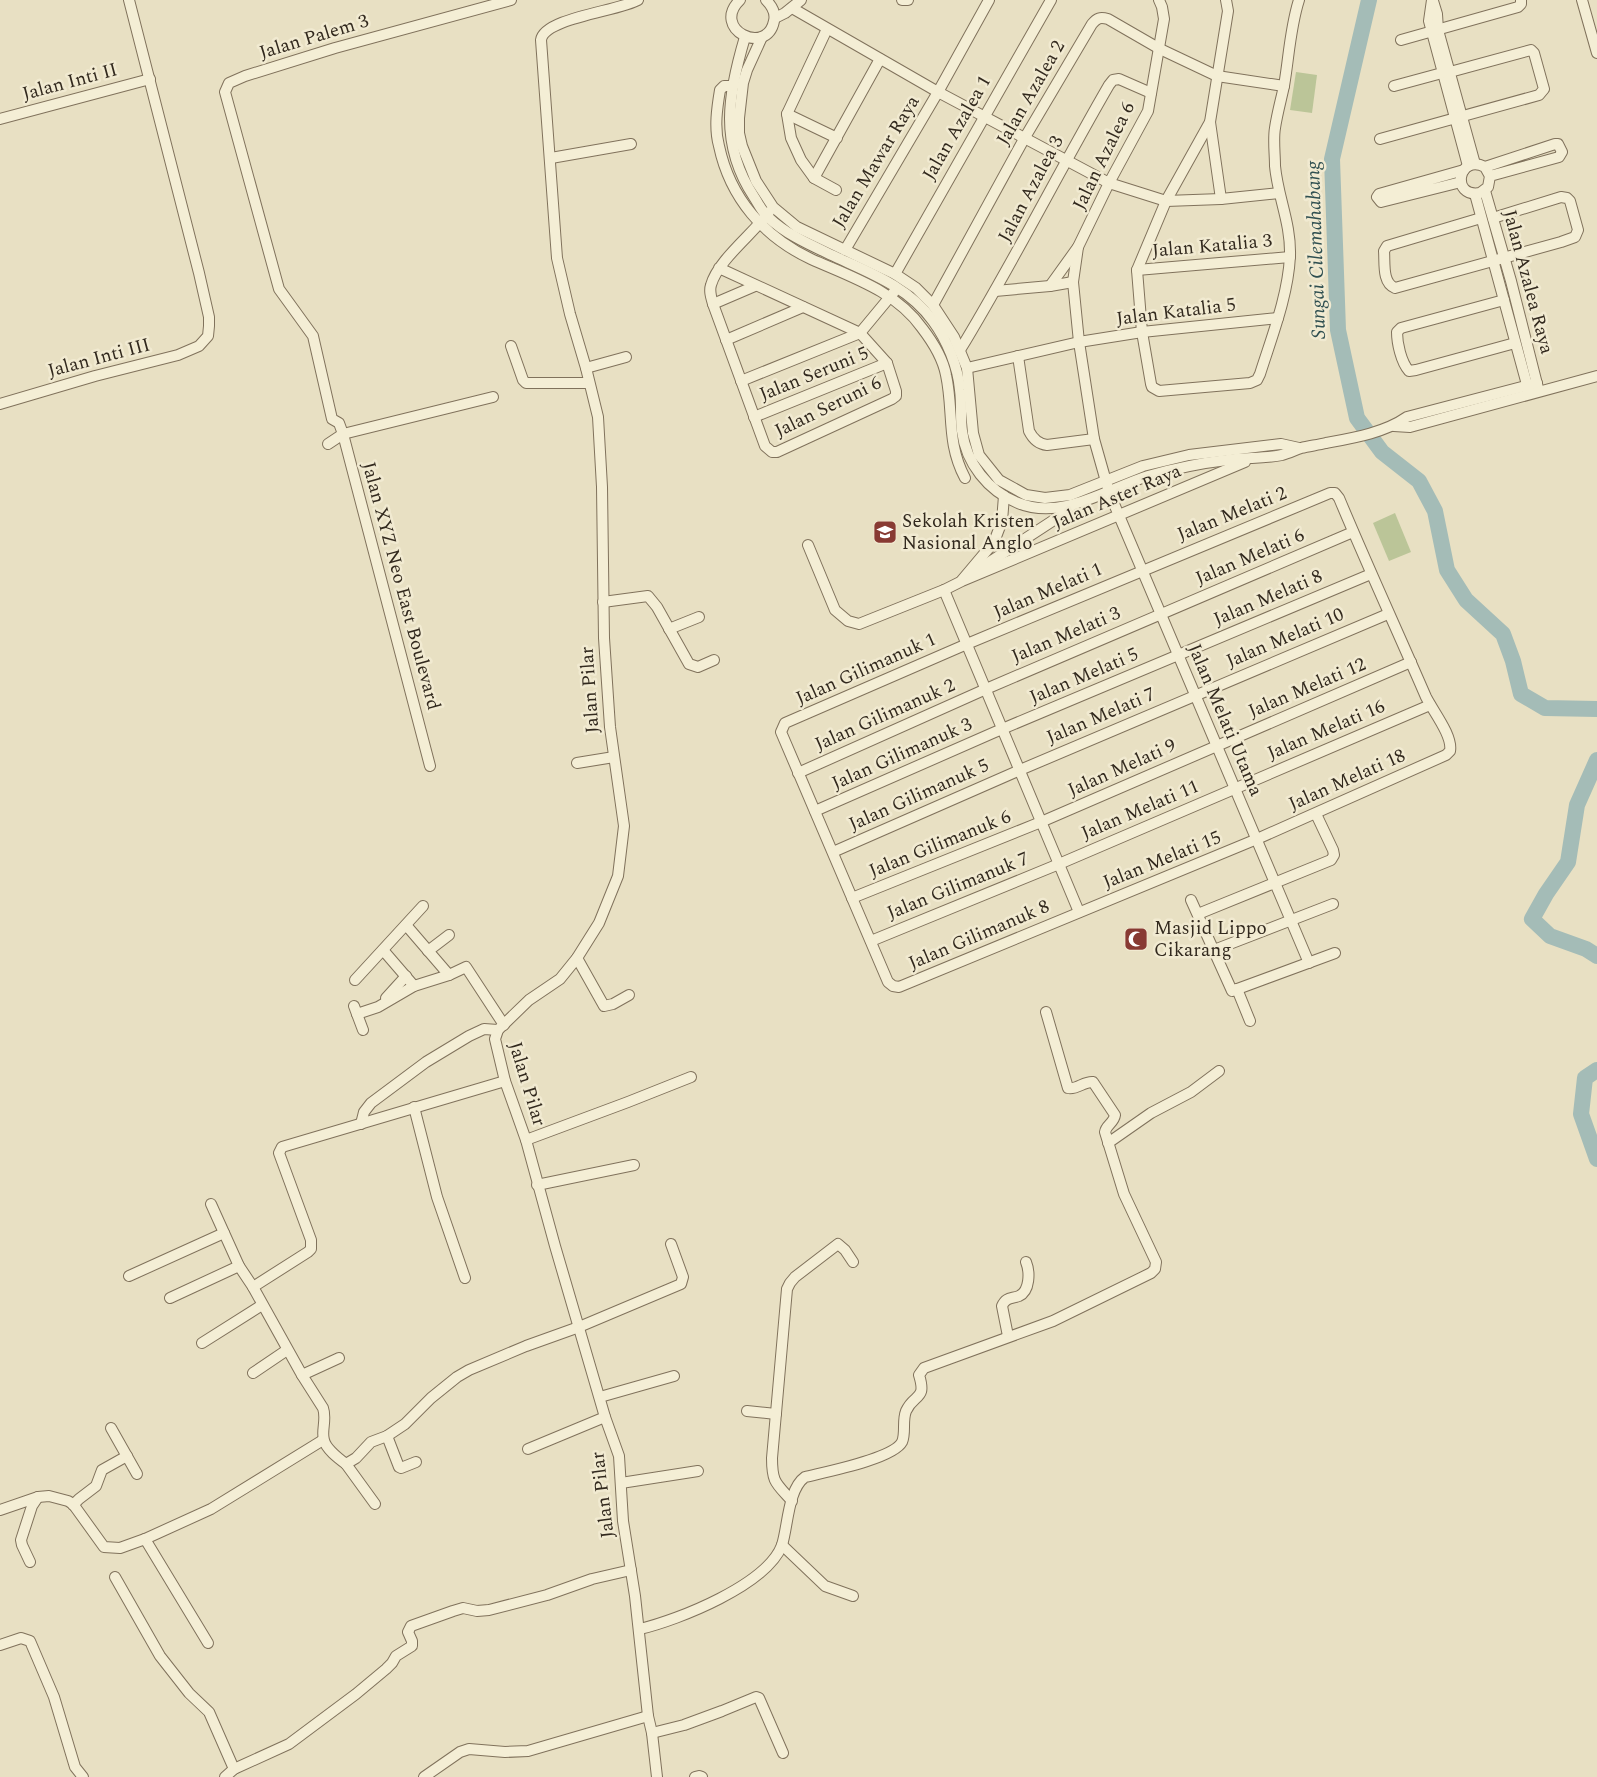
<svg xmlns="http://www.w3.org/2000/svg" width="1597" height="1777" font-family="Spectral,serif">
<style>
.green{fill:#bbc598}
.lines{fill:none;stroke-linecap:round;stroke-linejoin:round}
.river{stroke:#a4bcb7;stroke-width:16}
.minor-casing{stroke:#80725c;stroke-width:12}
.minor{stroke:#f4eed5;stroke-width:10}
.labels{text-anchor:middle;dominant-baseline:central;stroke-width:5;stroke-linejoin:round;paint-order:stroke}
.street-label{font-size:19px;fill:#32291e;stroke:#f1ead1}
.poi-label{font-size:19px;fill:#32291e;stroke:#f1ead1;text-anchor:start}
.water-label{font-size:20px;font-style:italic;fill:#2f4f50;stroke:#f1ead1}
</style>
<rect width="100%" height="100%" fill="#e8e0c3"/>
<g class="green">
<polygon points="1296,72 1317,75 1312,113 1290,110"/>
<polygon points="1395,513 1411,552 1389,561 1373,523"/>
</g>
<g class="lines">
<g class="river">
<polyline points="1369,0 1332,159 1338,330 1357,418 1382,452 1419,481 1435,511 1447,570 1466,600 1503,634 1513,661 1521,694 1545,708 1597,709"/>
<polyline points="1597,760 1577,805 1568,862 1546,894 1532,919 1550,936 1586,949 1597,956"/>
<polyline points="1597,1070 1585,1078 1581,1114 1597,1159"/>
</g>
<g class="minor-casing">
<g id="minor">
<path d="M638 0C619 11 544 18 541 40L557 258 570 314 586 368 598 417 602 487 604 638 610 727 624 826 618 876 599 923 577 958 560 979 529 1000 498 1030 495 1039 505 1081 526 1140 555 1246 605 1417 619 1456 623 1521 635 1596 648 1716 652 1733 657 1777"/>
<path d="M740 0C710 29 767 57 774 21 776 13 772 6 766 0"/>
<polyline points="902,0 908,0"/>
<path d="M1226 0 1228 11 1210 122 1166 201 1137 270 1142 332 1151 384 1152 387 1159 391 1250 383 1257 380 1260 374C1272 336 1288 296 1290 256 1291 223 1278 198 1275 166 1275 154 1273 139 1275 128 1277 114 1281 100 1284 86 1289 57 1290 28 1299 0"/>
<polyline points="1432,0 1429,21 1468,166"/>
<polyline points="1582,0 1597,53"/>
<polyline points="1433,1 1437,14 1438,30 1475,164"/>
<polyline points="792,8 938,92 1109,183 1166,201 1221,199 1279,193"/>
<polyline points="775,18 785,13 801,0"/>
<polyline points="827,29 787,114 791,138 801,160 814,178 836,190"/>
<path d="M745 37C728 94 719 144 754 197 758 203 762 212 768 217 788 236 813 246 838 258 873 274 909 288 933 321 947 340 958 367 960 390 962 404 960 417 962 431 966 463 988 491 1018 503 1062 521 1107 489 1148 476 1173 469 1201 463 1227 460 1245 457 1264 459 1282 455 1289 453 1295 450 1301 448 1309 446 1318 445 1326 443 1353 438 1384 433 1407 417L1537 383"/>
<polyline points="762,37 747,70 743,83 739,118 739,133 742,146 756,181 773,207 797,227 895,274 916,288 933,305 954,337 967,368 973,433 979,455 999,480 1026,495 1045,498 1070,495 1143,466 1189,455 1281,444 1299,448"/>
<polyline points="1401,40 1518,7 1521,4 1521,0"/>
<path d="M732 86H724L720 90C717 108 714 128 719 146 730 198 764 237 811 259 851 277 896 291 922 328 932 341 943 359 946 375 954 412 946 442 965 478"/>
<polyline points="1394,86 1442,73"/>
<polyline points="787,114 837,138"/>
<polyline points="0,119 150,79"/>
<polyline points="1210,122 1221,199"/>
<polyline points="1380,139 1539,95 1544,89 1534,53 1531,50 1450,72"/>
<polyline points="551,158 631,144"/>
<path d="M1485 167 1490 176 1488 187 1480 193C1450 198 1458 153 1485 167L1555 144H1558L1562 152 1559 157 1490 176"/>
<polyline points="814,178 880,59"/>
<polyline points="1461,182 1381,202 1377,197 1379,194 1464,170"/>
<polyline points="1485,191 1511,281 1538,388"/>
<polyline points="1475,194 1529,392"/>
<path d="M1481 218 1387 246 1384 251C1385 263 1382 283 1395 288L1561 242 1575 237 1578 230 1570 201 1567 198 1561 197 1493 218"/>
<polyline points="1078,247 1073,282 1079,342 1094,439 1109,492 1309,963"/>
<polyline points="845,250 938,92 989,0"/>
<path d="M719 268 860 333 887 363 896 391V396L892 399 777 452H772L765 446 713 304C711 297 709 291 711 285 718 260 753 234 769 212"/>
<polyline points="1137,270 1290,257"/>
<polyline points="895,274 1051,0"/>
<polyline points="1050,286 1078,247 1109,183 1148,111 1164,19 1162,7 1159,0"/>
<polyline points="995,291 1050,286 1073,282"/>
<path d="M1504 300 1401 328 1397 332C1397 343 1401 362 1409 371L1416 370 1515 343"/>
<polyline points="713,304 755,286"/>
<path d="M933 305 1024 139 1092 24C1097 18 1100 17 1108 19L1160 49 1217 76 1284 86"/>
<polyline points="726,340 803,307"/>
<polyline points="511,346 523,380 526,383 589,383"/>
<path d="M960 350C1013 263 1058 173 1109 85L1113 80 1119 79 1151 93"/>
<path d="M1018 356 1029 431C1033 439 1038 444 1047 445L1094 439"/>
<polyline points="586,368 626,357"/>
<polyline points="967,368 1079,342 1142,332 1278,318"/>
<polyline points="741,381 860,333 894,292"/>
<polyline points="0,404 95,376 178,355 199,346 208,336 209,326 209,317 199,273 129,0"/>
<polyline points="754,417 887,363"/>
<polyline points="1394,426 1410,427 1597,376"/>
<polyline points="328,444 343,434 493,397"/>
<path d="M1330 493H1335L1339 498C1367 565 1397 630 1426 697 1433 711 1453 736 1450 751L1446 755 1257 839 899 987 893 986 888 982 781 732 785 723 967 644Z"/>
<polyline points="808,545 835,610 848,621 859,624 944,590 962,581 1245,462"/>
<polyline points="979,569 1057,518 1072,505"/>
<polyline points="962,580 994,542 1002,521 1004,496"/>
<polyline points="944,590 1079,912"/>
<polyline points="603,602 648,596 657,607 689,664 698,667 714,660"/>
<polyline points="669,629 699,617"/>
<polyline points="577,763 614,757"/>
<polyline points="430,766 343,434 339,423 332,419 313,336 279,289 225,92 229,83 245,76 335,48 511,0"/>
<polyline points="798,773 986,689 1353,532"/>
<polyline points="815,811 995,732 1371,574"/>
<polyline points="833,852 1020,770 1388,614"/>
<polyline points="852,898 1041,822 1411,662"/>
<polyline points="1191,900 1232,991 1335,953"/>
<polyline points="1198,914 1331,860 1334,855 1333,850 1316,814"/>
<polyline points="406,925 449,975"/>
<polyline points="871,941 1059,864 1430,705"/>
<polyline points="383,950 414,986"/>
<polyline points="1214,950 1333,904"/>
<polyline points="428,951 449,935"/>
<polyline points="577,958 604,1006 613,1004 629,995"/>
<polyline points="355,980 423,906"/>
<polyline points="1237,989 1250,1021"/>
<polyline points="386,998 406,976"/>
<polyline points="354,1006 363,1030"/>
<polyline points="357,1014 378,1007 414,986 449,975 466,967 504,1025"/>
<polyline points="414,1107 437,1197 465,1278"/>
<polyline points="361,1124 364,1112 371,1103 426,1062 469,1036 484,1029 498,1030"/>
<polyline points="526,1140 628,1102 691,1077"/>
<polyline points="1108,1143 1151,1113 1191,1092 1219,1071"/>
<polyline points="537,1185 634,1165"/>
<path d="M211 1204 239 1266 253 1287 302 1375 323 1408C327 1419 321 1431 324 1440 326 1449 338 1458 346 1464L356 1458 371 1442 387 1436 405 1424 431 1398 457 1377 469 1370 526 1346 579 1327 681 1284 683 1277 671 1244"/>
<polyline points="129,1276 224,1233"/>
<polyline points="253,1287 308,1252 311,1249 311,1240 279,1153 282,1147 505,1081"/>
<polyline points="170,1298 239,1266"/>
<path d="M1008 1336 1002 1306C1006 1297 1011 1299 1019 1296 1030 1291 1030 1272 1026 1262"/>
<polyline points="202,1343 262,1305"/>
<polyline points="253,1373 287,1350"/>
<polyline points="302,1375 339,1358"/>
<polyline points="600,1397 674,1376"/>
<polyline points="747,1411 776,1414"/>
<polyline points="111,1428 137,1474"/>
<polyline points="387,1436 399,1467 401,1468 416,1462"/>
<polyline points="528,1449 605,1417"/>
<polyline points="346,1464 375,1504"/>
<polyline points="621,1483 698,1471"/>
<path d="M792 1501C776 1483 772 1483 772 1458L787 1289 790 1283 795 1277 838 1244 845 1250 853 1262"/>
<polyline points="73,1505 79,1499 96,1486 102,1470 127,1456"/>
<polyline points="0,1510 38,1497 49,1496 68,1501 73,1504 104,1547 120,1548 145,1539 211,1509 323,1440"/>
<polyline points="145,1539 208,1643"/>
<polyline points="782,1545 825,1586 853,1596"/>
<polyline points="30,1562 22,1545 21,1540 32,1506 38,1497"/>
<polyline points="115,1577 160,1656 189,1693 209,1712 234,1769"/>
<path d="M640 1629C678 1620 767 1585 782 1545 788 1526 788 1489 805 1477 825 1472 893 1459 902 1442 906 1433 902 1421 906 1411 914 1393 927 1401 919 1375L924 1368 1053 1321 1151 1273 1155 1269 1156 1262 1124 1194 1105 1132C1106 1125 1114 1123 1115 1115L1093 1082C1084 1081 1077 1090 1068 1088L1046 1012"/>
<polyline points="0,1645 21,1638 30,1641 54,1697 75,1767 83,1777"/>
<polyline points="652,1733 684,1725 722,1711 756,1697 759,1698 783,1753"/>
<polyline points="225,1777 234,1769 289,1744 356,1694 386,1669 392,1663 396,1656 412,1646 412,1641 408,1632 411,1626 453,1611 463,1608 477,1611 489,1610 547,1595 592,1579 631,1570"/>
<polyline points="424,1777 460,1752 469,1749 505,1752 528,1751 648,1716"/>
<polyline points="695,1777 699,1776 702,1777"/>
</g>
</g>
<use href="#minor" class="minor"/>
</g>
<defs>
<g id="school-square" transform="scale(1.25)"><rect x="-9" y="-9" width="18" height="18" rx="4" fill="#883a33" stroke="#f1ead1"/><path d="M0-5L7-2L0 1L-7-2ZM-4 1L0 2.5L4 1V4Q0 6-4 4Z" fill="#fff"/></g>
<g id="mosque-square" transform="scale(1.25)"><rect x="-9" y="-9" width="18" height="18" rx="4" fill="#883a33" stroke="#f1ead1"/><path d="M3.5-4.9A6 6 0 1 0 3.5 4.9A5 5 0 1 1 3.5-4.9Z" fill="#fff"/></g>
</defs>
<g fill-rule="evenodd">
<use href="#school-square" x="885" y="532"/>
<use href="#mosque-square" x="1136" y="939"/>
</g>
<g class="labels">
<g class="street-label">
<text transform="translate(314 37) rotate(-17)">Jalan Palem 3</text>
<text transform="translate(70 82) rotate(-15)">Jalan Inti II</text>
<text transform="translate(1031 93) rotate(-60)">Jalan Azalea 2</text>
<text transform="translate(957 128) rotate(-60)">Jalan Azalea 1</text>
<text transform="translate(1104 156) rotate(-64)">Jalan Azalea 6</text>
<text transform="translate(876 162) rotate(-59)">Jalan Mawar Raya</text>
<text transform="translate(1031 189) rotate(-62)">Jalan Azalea 3</text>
<text transform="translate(1212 246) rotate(-5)">Jalan Katalia 3</text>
<text transform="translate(1528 282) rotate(75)">Jalan Azalea Raya</text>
<text transform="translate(1176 312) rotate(-7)">Jalan Katalia 5</text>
<text transform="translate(99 358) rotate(-15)">Jalan Inti III</text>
<text transform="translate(814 374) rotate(-22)">Jalan Seruni 5</text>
<text transform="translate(828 407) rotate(-26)">Jalan Seruni 6</text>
<text transform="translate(1117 497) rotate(-23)">Jalan Aster Raya</text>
<text transform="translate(1232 514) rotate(-22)">Jalan Melati 2</text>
<text transform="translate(1250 557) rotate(-23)">Jalan Melati 6</text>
<text transform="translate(401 586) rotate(75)">Jalan XYZ Neo East Boulevard</text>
<text transform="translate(1048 591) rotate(-23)">Jalan Melati 1</text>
<text transform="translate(1268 598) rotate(-23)">Jalan Melati 8</text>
<text transform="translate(1066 635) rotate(-23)">Jalan Melati 3</text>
<text transform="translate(1285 638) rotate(-23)">Jalan Melati 10</text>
<text transform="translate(866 669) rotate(-24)">Jalan Gilimanuk 1</text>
<text transform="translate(1084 676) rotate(-23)">Jalan Melati 5</text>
<text transform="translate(1307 688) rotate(-23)">Jalan Melati 12</text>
<text transform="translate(590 690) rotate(-94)">Jalan Pilar</text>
<text transform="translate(885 715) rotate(-24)">Jalan Gilimanuk 2</text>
<text transform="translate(1101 716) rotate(-23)">Jalan Melati 7</text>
<text transform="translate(1225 720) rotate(67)">Jalan Melati Utama</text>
<text transform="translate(1326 730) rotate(-23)">Jalan Melati 16</text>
<text transform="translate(902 754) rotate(-24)">Jalan Gilimanuk 3</text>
<text transform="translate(1122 768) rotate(-24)">Jalan Melati 9</text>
<text transform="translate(1347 780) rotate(-24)">Jalan Melati 18</text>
<text transform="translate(919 795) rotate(-24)">Jalan Gilimanuk 5</text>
<text transform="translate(1140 810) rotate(-23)">Jalan Melati 11</text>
<text transform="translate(940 844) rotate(-22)">Jalan Gilimanuk 6</text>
<text transform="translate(1162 860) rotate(-22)">Jalan Melati 15</text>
<text transform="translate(958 886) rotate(-22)">Jalan Gilimanuk 7</text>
<text transform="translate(979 935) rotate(-23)">Jalan Gilimanuk 8</text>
<text transform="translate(527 1084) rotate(73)">Jalan Pilar</text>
<text transform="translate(603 1495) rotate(-97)">Jalan Pilar</text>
</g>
<g class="poi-label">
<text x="902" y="521">Sekolah Kristen<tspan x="902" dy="22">Nasional Anglo</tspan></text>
<text x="1154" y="928">Masjid Lippo<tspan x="1154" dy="22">Cikarang</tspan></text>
</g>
<g class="water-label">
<text transform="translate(1316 250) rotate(-92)">Sungai Cilemahabang</text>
</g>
</g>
</svg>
